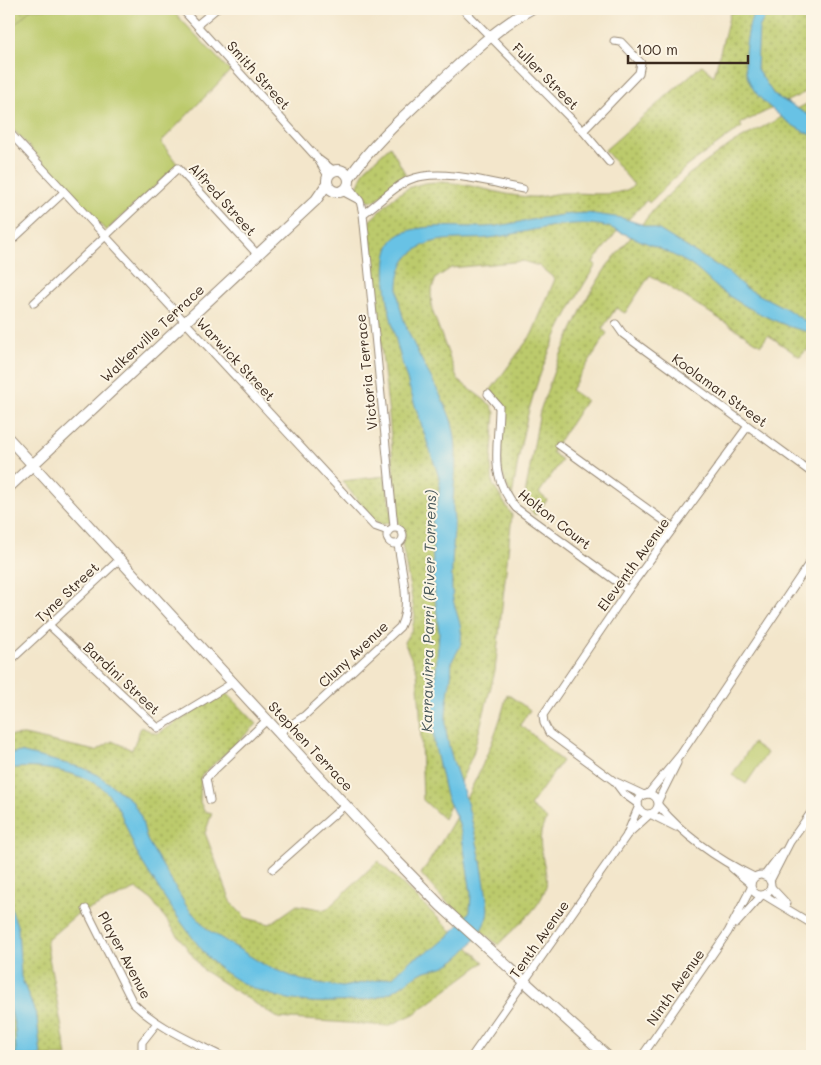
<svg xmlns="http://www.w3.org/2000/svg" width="821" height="1065" font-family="Mali,sans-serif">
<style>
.grass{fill:#bcca6c;stroke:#7c7a45}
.park{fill:url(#park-dots);stroke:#7c7a45}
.water{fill:#67c2e5;stroke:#517682}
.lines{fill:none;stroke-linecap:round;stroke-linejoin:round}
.street-casing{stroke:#978874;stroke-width:9}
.secondary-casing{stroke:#978874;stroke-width:12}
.street{stroke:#fff;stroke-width:7}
.secondary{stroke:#fff;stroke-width:10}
.labels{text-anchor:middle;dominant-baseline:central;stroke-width:4;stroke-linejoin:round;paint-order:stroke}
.street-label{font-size:14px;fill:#3b2a1e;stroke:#fcf5e5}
.water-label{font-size:15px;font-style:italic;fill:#48585a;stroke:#fcf5e5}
</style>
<defs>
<pattern id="park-dots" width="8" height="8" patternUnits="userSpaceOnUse" patternTransform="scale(1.25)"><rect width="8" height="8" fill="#bcca6c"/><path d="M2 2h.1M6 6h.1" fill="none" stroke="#9aa458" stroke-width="1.8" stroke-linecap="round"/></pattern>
</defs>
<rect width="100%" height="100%" fill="#fcf5e5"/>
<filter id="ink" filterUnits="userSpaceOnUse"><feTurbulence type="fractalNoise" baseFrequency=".02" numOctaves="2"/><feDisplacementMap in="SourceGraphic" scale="10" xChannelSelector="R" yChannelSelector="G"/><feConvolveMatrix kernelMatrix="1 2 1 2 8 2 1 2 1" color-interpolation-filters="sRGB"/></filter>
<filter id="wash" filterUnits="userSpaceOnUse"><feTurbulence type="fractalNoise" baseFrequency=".0096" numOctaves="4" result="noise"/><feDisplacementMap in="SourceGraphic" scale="20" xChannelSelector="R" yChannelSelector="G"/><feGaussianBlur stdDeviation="1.12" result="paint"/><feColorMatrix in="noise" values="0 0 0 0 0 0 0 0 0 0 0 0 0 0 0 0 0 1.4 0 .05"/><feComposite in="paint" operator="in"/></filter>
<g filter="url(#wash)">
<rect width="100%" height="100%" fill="#f3e6cb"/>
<g class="grass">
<polygon points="9,9 171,9 230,71 161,142 178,165 106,231 9,125"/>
<polygon points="753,743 767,753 746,784 732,775"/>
</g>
<g class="park">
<polygon points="9,9 31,9 9,30"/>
<path d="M731 9H812V89L740 124 742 127 687 166 649 203 647 200 618 230 593 262 596 265C567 310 543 358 529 410 521 439 517 468 512 497 506 485 500 471 500 456 500 429 516 412 488 394L532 334 555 279 539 266 523 261 451 268 436 278 431 292 432 310 458 380 491 405 495 413 491 465 493 485 512 515 495 671 473 754 444 819 423 800 420 711 417 671 404 642 412 629 415 616 402 544 405 532 398 524 389 415 367 223C380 212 395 193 411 187 449 172 492 196 531 197 542 198 553 193 564 193 583 192 620 199 634 185L605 150 702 65 714 76Z"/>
<polygon points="812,101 812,354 806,350 800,357 768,335 761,345 650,275 625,313 616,308 602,329 607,333 571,390 586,400 552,452 562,460 539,493 547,500 535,515 524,501 540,411 556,365 586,300 607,266 656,207 688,175 731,144"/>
<polygon points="390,146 406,175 375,201 367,200 357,187 365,169"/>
<polygon points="385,476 392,516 390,522 381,525 370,516 342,481"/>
<polygon points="226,692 257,724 201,776 200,802 204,811 212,813 205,833 232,904 246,918 270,924 297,905 326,910 378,861 484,962 414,1014 388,1026 278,1018 203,970 152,900 136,889 76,915 46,941 67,1056 9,1056 9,736 24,735 96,751 112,741 132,750 141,727 157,734"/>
<path d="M507 694 530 710 520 725C535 735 547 750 562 761L530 806 547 819C530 842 552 871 545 890 537 913 514 927 498 945L442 898 421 874C456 820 492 758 507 694Z"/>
</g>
<g class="water">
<path d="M756 9H769L759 28 757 69 774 95 812 117V135C796 129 786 121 773 110 747 88 741 72 747 38 749 28 750 18 756 9Z"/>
<path d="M587 213 622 218 659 230 729 273 744 287 787 309 812 326V332C788 330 742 306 722 291 709 282 700 270 686 262 662 248 635 239 609 227 567 217 531 233 489 238 470 240 448 237 429 243 421 246 409 254 405 261 377 307 440 381 452 423 459 448 455 474 453 499 452 509 455 519 454 529 453 550 451 570 452 590 452 607 464 624 461 642 460 650 454 655 452 662 451 667 452 672 451 677 448 695 445 711 446 730 449 755 460 779 467 803 475 832 482 862 486 892 487 903 490 912 485 922 479 937 461 959 445 966 438 969 430 969 423 972 411 977 402 987 391 992 372 1002 352 1001 331 1002 289 1005 236 989 207 956 183 927 162 894 142 862 128 840 124 807 103 789 84 772 34 764 9 769V754L20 752 83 768 98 775 132 801 141 817 147 840 187 907 208 930 266 966 301 980 342 987 393 977 411 960 436 947 451 934 470 911 471 893 462 837 458 821 446 796 434 743 433 708 439 632 433 579 432 518 438 501 440 481C428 439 359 266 396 237 419 220 470 230 497 226 528 221 556 214 587 213Z"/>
<polygon points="9,902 18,928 21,977 37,1017 41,1056 16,1056 15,1030 9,1001"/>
</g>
</g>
<g filter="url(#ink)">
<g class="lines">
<g class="street-casing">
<g id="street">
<polyline points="182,9 318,159 333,170"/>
<polyline points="463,9 583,131 609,162"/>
<polyline points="197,25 216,9"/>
<polyline points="583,131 639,73 641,63 621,42 614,41"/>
<polyline points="9,132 374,526 388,531"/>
<polyline points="319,161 328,176"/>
<polyline points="348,186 360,201 363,214 394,527"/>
<polyline points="342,191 357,199"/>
<path d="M363 214C376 205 395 186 409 180 440 167 491 183 523 189"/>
<polyline points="9,243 63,193"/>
<polyline points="34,303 178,168 257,254"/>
<polyline points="616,324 623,334 812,473"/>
<path d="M488 394 499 407C499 447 487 474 516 508L628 590"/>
<polyline points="559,445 674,528"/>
<circle cx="395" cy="536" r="8"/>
<polyline points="49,625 158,728 234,682"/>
<polyline points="9,662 120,559"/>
<path d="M280 732 304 716 400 627C412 604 401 569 398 544"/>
<polyline points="615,782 624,794 638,804"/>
<circle cx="648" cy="804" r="10"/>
<polyline points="648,794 681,754 812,559"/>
<polyline points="644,795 614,781 549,733 544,723 543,715 628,590 748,426"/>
<polyline points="210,800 206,778 268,719"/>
<polyline points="658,801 677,763"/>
<path d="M659 806C684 836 719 860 754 877"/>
<polyline points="650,814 676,827"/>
<polyline points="627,834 638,808"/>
<polyline points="732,868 751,884"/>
<polyline points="273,869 346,804"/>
<circle cx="761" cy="885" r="10"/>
<polyline points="764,876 782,852"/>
<polyline points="770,881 790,842 812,811"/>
<polyline points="771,887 786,903"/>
<polyline points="764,895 812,924"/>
<path d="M86 909 133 1003C157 1027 191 1041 221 1056"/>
<polyline points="736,924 761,896"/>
<polyline points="142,1056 142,1042 157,1023"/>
<polyline points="472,1056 627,835 649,815"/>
<polyline points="642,1056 728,932 751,888"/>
<polyline points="810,1056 812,1053"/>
</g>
</g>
<g class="secondary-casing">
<g id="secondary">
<circle cx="338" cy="181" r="11"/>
<path d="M349 178C374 142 407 113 439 83 468 56 496 28 531 9"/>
<polyline points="9,439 392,856 441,906 607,1056"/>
<polyline points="9,487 316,200 327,184"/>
</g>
</g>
<use href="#street" class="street"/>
<use href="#secondary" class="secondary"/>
</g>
</g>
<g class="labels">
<g class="street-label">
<text transform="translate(259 75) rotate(48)">Smith Street</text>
<text transform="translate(546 76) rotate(45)">Fuller Street</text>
<text transform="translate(223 199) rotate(48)">Alfred Street</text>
<text transform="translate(152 333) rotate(-43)">Walkerville Terrace</text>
<text transform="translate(236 359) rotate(47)">Warwick Street</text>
<text transform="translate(366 372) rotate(-96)">Victoria Terrace</text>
<text transform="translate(720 390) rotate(36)">Koolaman Street</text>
<text transform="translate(555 519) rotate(38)">Holton Court</text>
<text transform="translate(633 564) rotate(-54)">Eleventh Avenue</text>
<text transform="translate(67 592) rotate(-43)">Tyne Street</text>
<text transform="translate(353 654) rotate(-43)">Cluny Avenue</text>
<text transform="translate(122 678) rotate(43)">Bardini Street</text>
<text transform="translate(311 746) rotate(47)">Stephen Terrace</text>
<text transform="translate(539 939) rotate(-55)">Tenth Avenue</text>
<text transform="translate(125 955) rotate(62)">Player Avenue</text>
<text transform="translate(675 987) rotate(-55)">Ninth Avenue</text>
</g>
<g class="water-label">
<text transform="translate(428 611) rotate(-89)">Karrawirra Parri (River Torrens)</text>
</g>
</g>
<rect width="821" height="1065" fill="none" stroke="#fcf5e5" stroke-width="30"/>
<path d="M628 55v8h120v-8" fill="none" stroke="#3b2a1e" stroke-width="2.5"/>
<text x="636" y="55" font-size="15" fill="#3b2a1e" stroke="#fcf5e5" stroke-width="4" paint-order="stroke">100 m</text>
</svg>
